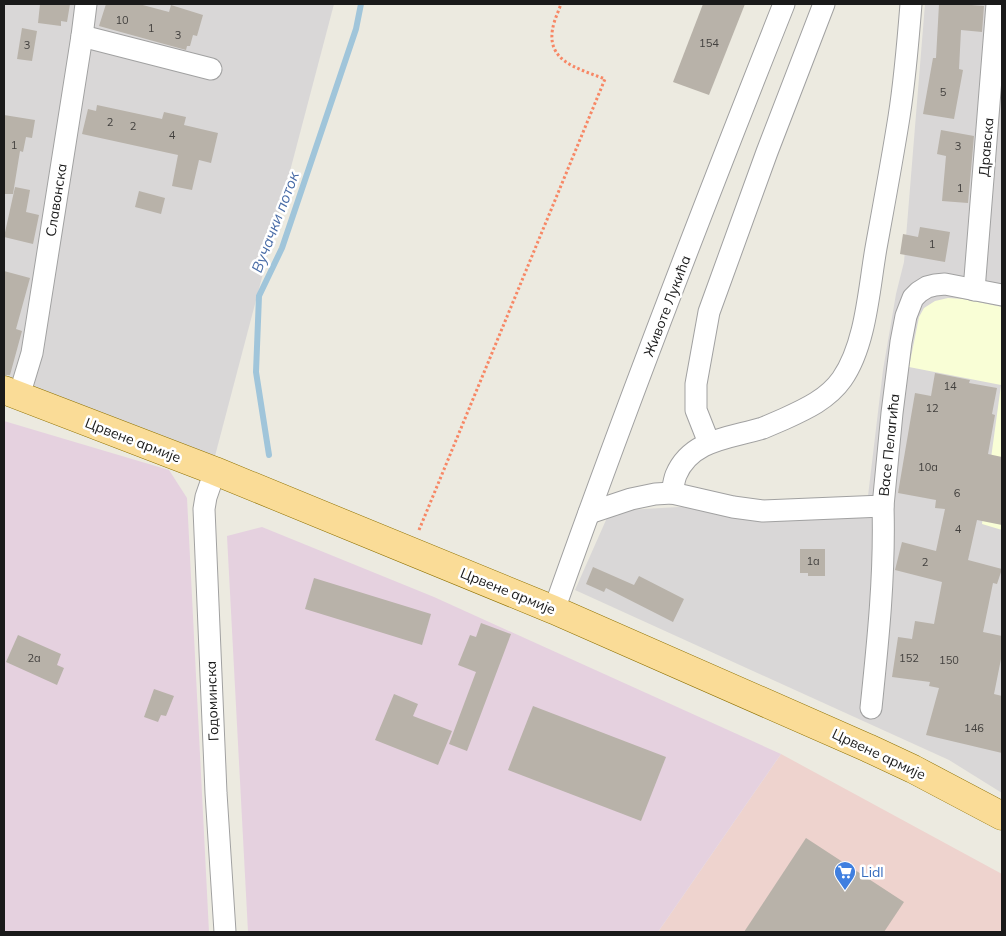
<svg xmlns="http://www.w3.org/2000/svg" width="1006" height="936" font-family="Mulish,sans-serif">
<style>
.residential{fill:#d9d7d7}
.commercial{fill:#eed3ce}
.industrial{fill:#e5d1df}
.education{fill:#f9fed6}
.lines{fill:none;stroke-linecap:round;stroke-linejoin:round}
.stream{stroke:#a0c5da;stroke-width:6}
.building{fill:#b8b2a9}
.minor-casing{stroke:#a1a1a1;stroke-width:23}
.major-casing{stroke:#8f7202;stroke-width:29}
.path{stroke:#f78765;stroke-width:3;stroke-dasharray:2.5 2.5;stroke-linecap:butt}
.minor{stroke:#fff;stroke-width:21}
.major{stroke:#fadc97;stroke-width:28}
.labels{text-anchor:middle;dominant-baseline:central;stroke-width:5;stroke-linejoin:round;paint-order:stroke}
.number-label{font-size:11px;fill:#42403e}
.street-label{font-size:14px;fill:#1a1a1a;stroke:#fff}
.shop-label{font-size:14px;fill:#366cbe;stroke:#fff;text-anchor:start}
.water-label{font-size:15px;font-style:italic;fill:#496ca7;stroke:#fff}
</style>
<rect width="100%" height="100%" fill="#eceae0"/>
<g class="residential">
<polygon points="4,4 334,4 215,456 4,380"/>
<polygon points="925,4 1002,4 1002,793 949,760 575,590 610,511 868,496 883,370 896,294 904,262"/>
</g>
<polygon class="commercial" points="781,754 1002,874 1002,932 658,932"/>
<g class="industrial">
<polygon points="4,421 169,470 187,498 209,932 4,932"/>
<polygon points="262,527 434,597 781,754 658,932 248,932 227,536"/>
</g>
<polygon class="education" points="948,298 963,299 1002,307 1002,530 982,524 1001,385 909,367 919,317 924,308 935,301"/>
<g class="lines">
<polyline class="stream" points="269,455 256,372 259,296 282,248 356,29 361,4"/>
</g>
<g class="building">
<polygon points="40,4 70,4 67,22 61,21 61,26 38,23"/>
<polygon points="106,4 139,4 169,12 171,5 203,15 197,36 193,35 190,46 187,46 186,50 99,26"/>
<polygon points="703,4 745,4 709,95 673,82"/>
<polygon points="939,4 959,4 984,6 982,32 961,30 959,69 963,70 954,119 923,114 933,58 936,58"/>
<polygon points="22,28 37,31 32,61 17,59"/>
<polygon points="97,105 162,119 164,112 186,117 184,125 218,133 211,163 199,160 192,190 172,186 178,155 82,134 88,109 96,111"/>
<polygon points="4,115 35,120 32,138 26,137 23,152 20,151 13,194 4,194"/>
<polygon points="941,130 974,136 968,203 942,201 946,156 937,154"/>
<polygon points="15,187 30,190 26,212 39,215 33,244 4,237"/>
<polygon points="139,191 165,198 161,214 135,207"/>
<polygon points="920,227 950,232 945,262 900,254 903,234 918,237"/>
<polygon points="4,271 30,278 16,329 22,331 10,375 4,375"/>
<polygon points="935,373 970,380 969,383 997,388 992,414 995,415 988,454 1002,457 1002,525 977,520 968,560 1002,569 997,584 993,583 983,632 1002,636 1002,654 994,694 1002,696 1002,753 926,735 939,688 929,686 930,682 892,677 898,637 912,639 915,621 934,624 942,582 895,570 902,542 936,551 945,509 935,508 936,500 898,493 915,393 931,396"/>
<polygon points="800,549 825,549 825,576 808,576 808,573 800,573"/>
<polygon points="593,567 634,585 639,576 684,599 673,622 606,588 604,592 586,584"/>
<polygon points="314,578 431,614 422,645 305,609"/>
<polygon points="481,623 511,634 467,751 449,744 476,672 458,665 470,635 476,637"/>
<polygon points="18,635 61,654 57,665 64,668 57,685 6,662"/>
<polygon points="154,689 174,696 166,716 161,715 158,722 144,717"/>
<polygon points="394,694 418,704 413,716 452,731 438,765 375,740"/>
<polygon points="533,706 666,757 641,821 508,770"/>
<polygon points="806,838 904,902 884,932 744,932"/>
</g>
<g class="lines">
<g class="minor-casing">
<g id="minor">
<polyline points="82,36 211,69"/>
<polyline points="974,290 997,4"/>
<polyline points="19,396 32,353 82,36 86,4"/>
<polyline points="709,443 696,410 696,384 709,312 767,152 824,4"/>
<polyline points="215,471 206,497 204,509 216,793 225,932"/>
<path d="M672 493C673 487 674 480 676 475 691 439 731 438 763 428 770 425 777 422 784 419 806 409 828 399 842 379 866 345 869 288 876 248 884 204 892 161 899 117 905 79 908 42 911 4"/>
<polyline points="589,513 631,499 655,494 672,493 733,507 763,511 883,506 892,413 901,342 906,316 913,298 919,292 927,287 935,285 945,284 1002,295"/>
<path d="M554 610C626 406 704 205 784 4"/>
<path d="M871 708C878 641 885 574 883 506"/>
</g>
</g>
<g class="major-casing">
<polyline id="major" points="4,390 215,471 554,610 868,748 913,769 1002,816"/>
</g>
<path class="path" d="M419 530 605 79C577 68 543 61 554 23 556 16 559 10 561 4"/>
<use href="#minor" class="minor"/>
<use href="#major" class="major"/>
</g>
<defs>
<g id="supermarket-pin" transform="scale(1.125)"><path d="M0 17L-7.5 6A9.5 9.5 0 1 1 7.5 6Z" fill="#3f7fe0" stroke="#fff"/><path d="M-6-5.5h2.5l.6 2H6L4.5 2H-2.5L-4.4-4H-6ZM-1.5 3.2a1.3 1.3 0 1 0 .1 0ZM3 3.2a1.3 1.3 0 1 0 .1 0Z" fill="#fff"/></g>
</defs>
<g fill-rule="evenodd">
<use href="#supermarket-pin" x="845" y="872"/>
</g>
<g class="labels">
<g class="number-label">
<text x="122" y="20">10</text>
<text x="151" y="28">1</text>
<text x="178" y="35">3</text>
<text x="709" y="43">154</text>
<text x="27" y="45">3</text>
<text x="943" y="92">5</text>
<text x="110" y="122">2</text>
<text x="133" y="126">2</text>
<text x="172" y="135">4</text>
<text x="14" y="145">1</text>
<text x="958" y="146">3</text>
<text x="960" y="188">1</text>
<text x="932" y="244">1</text>
<text x="950" y="386">14</text>
<text x="932" y="408">12</text>
<text x="928" y="467">10a</text>
<text x="957" y="493">6</text>
<text x="958" y="529">4</text>
<text x="813" y="561">1a</text>
<text x="925" y="562">2</text>
<text x="34" y="658">2a</text>
<text x="909" y="658">152</text>
<text x="949" y="660">150</text>
<text x="974" y="728">146</text>
</g>
<g class="street-label">
<text transform="translate(986 147) rotate(-85)">Дравска</text>
<text transform="translate(56 200) rotate(-81)">Славонска</text>
<text transform="translate(667 306) rotate(-69)">Животе Лукића</text>
<text transform="translate(133 440) rotate(21)">Црвене армије</text>
<text transform="translate(889 445) rotate(-84)">Васе Пелагића</text>
<text transform="translate(508 591) rotate(22)">Црвене армије</text>
<text transform="translate(212 701) rotate(-92)">Годоминска</text>
<text transform="translate(879 754) rotate(25)">Црвене армије</text>
</g>
<g class="shop-label">
<text x="861" y="872">Lidl</text>
</g>
<g class="water-label">
<text transform="translate(275 222) rotate(-69)">Вучачки поток</text>
</g>
</g>
<rect width="1006" height="936" fill="none" stroke="#1a1a1a" stroke-width="10"/>
</svg>
